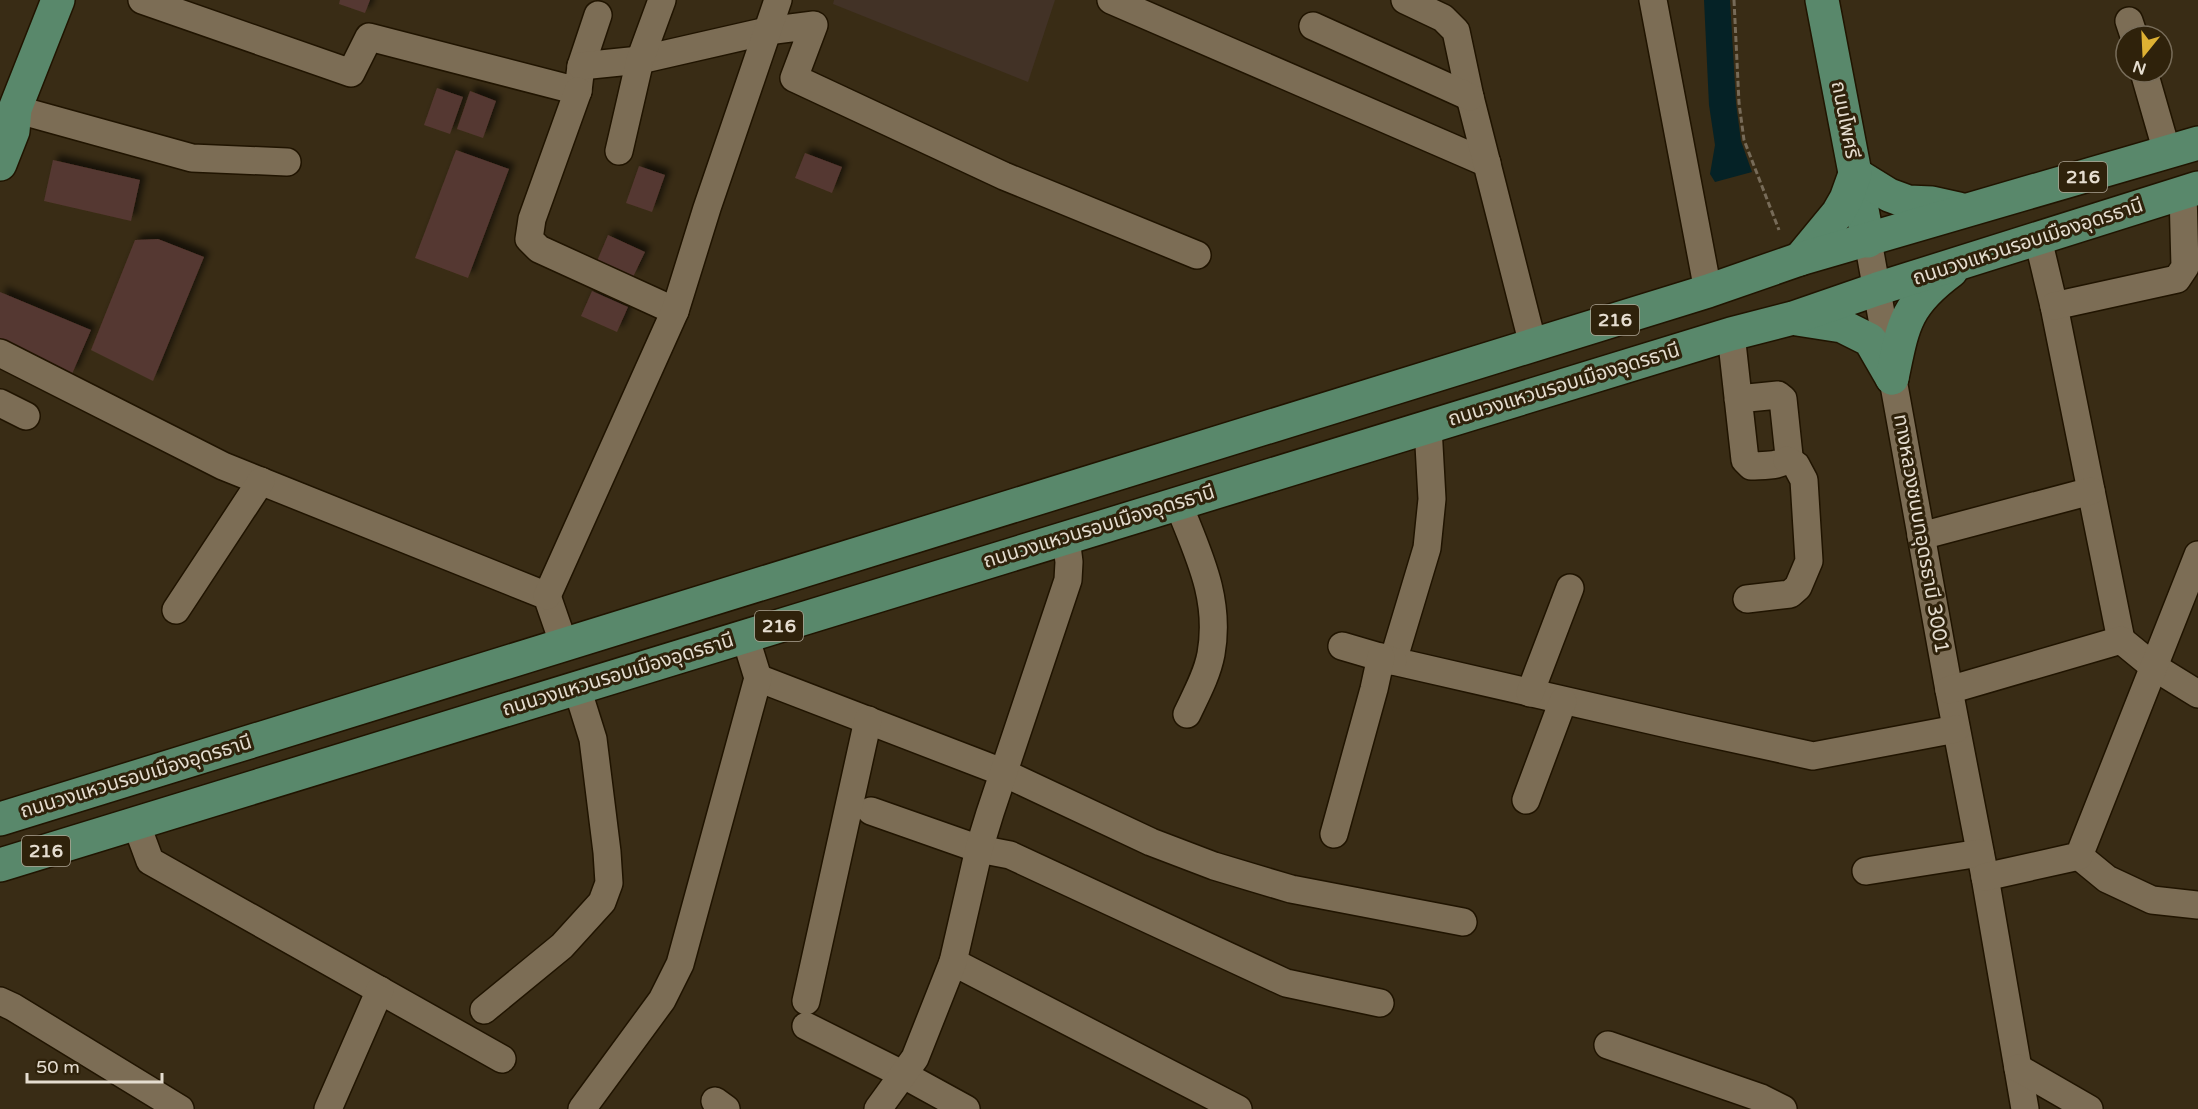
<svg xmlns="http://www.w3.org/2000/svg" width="2198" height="1109" font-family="'Varela Round','Noto Sans Thai',sans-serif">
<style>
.commercial{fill:#423226}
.water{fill:#052226}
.building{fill:#553831;filter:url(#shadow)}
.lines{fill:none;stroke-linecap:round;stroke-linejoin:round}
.minor-casing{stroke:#201400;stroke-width:30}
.major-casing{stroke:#201400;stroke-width:36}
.path{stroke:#776b58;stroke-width:3;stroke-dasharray:6 3;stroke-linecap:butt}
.minor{stroke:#7c6d55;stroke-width:27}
.major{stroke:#59886b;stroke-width:33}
.labels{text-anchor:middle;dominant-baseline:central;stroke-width:6;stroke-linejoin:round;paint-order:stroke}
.shield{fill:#2f220b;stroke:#aea595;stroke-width:1.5}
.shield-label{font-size:18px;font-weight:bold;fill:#e5ddd0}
.street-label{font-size:20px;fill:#e5ddd0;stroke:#2f220b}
</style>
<defs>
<filter id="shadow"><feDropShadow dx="5.5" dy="-5.5" stdDeviation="3" flood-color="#0009"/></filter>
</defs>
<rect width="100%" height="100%" fill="#392c15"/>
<polygon class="commercial" points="834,0 1055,0 1028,82 833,4"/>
<polygon class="water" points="1704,0 1730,0 1736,103 1741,141 1752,172 1715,182 1710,174 1715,145 1709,105"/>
<g class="building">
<polygon points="340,0 370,0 365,13 339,4"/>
<polygon points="437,88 463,97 450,134 424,125"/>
<polygon points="470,91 496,101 483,138 457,129"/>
<polygon points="456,150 509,169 468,278 415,258"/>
<polygon points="805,153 842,167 832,193 795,178"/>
<polygon points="53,160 140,180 131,221 44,201"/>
<polygon points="639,166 665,175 652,212 626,203"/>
<polygon points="608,235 645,252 633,277 597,261"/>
<polygon points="158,239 204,257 153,381 91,350 135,240"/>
<polygon points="592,291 628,307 617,332 581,316"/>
<polygon points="0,292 91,330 72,374 0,343"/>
</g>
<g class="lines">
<g class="minor-casing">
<g id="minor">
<polyline points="142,0 351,73 369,37 578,91 581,66 598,15"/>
<polyline points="1111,0 1487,163"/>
<polyline points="1405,0 1443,18 1456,31 1470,97 1533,345"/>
<polyline points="1653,0 1708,291"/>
<polyline points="2129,21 2134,36"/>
<polyline points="1313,26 1470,97"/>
<polyline points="581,66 640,60 767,31 814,25 794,78 1004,176 1197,255"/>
<polyline points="2144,72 2167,152"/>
<polyline points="578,91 532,219 529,239 539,249 675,311"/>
<polyline points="15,109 192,158 287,162"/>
<polyline points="619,151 640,60 662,0"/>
<polyline points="2038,239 2054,306 2121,640"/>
<polyline points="1868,241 1949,690 1985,877 2025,1109"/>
<polyline points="2054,306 2177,279 2185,267 2183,192"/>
<path d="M1731 334 1745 460 1751 466C1763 465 1783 467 1789 456L1783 399 1778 395 1738 399"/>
<polyline points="0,353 223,466 547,596 564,645"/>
<polyline points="0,403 26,416"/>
<polyline points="1428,427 1432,499 1427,548 1393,661 1685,728 1813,756 1956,729"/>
<path d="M1178 503C1198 554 1221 598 1211 654 1207 675 1196 695 1187 714"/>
<polyline points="1921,536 2091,491"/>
<polyline points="547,596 675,311 707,208 778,0"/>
<polyline points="1747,599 1790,594 1798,587 1809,561 1804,480 1796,465 1787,460"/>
<polyline points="176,610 261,481"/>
<polyline points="1342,646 1393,661"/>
<polyline points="758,678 1002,772 1151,842 1214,866 1291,889 1463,922"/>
<polyline points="1949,690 2121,640 2154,667 2198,694"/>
<polyline points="1530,693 1570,588"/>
<polyline points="1526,800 1563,701"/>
<polyline points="871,811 979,849 1010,855 1286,983 1380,1003"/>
<polyline points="136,823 150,861 502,1059"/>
<polyline points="1334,834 1374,689 1381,657"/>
<polyline points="2079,856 2107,879 2152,900 2198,905"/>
<polyline points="1866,871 1980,853"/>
<polyline points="1985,877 2079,856 2198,555"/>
<polyline points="953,962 1238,1109"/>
<polyline points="0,1001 13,1007 180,1109"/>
<polyline points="806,1001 868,720"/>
<polyline points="484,1010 562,946 602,902 609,883 607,852 593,739 577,688"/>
<polyline points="806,1026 904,1075 966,1109"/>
<polyline points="1608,1045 1761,1098 1783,1109"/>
<polyline points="2018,1068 2089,1109"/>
<polyline points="715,1101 726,1109"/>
<polyline points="328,1109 380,990"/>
<polyline points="582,1109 662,1000 680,964 758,678 745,636"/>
<polyline points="878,1109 915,1058 953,962 979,849 990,813 1068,580 1069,562 1066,538"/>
</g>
</g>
<g class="major-casing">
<g id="major">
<polyline points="1822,0 1868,241"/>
<polyline points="0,164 13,131 15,109 58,0"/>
<polyline points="1855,174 1889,195 1908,202 1932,203 1959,209"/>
<polyline points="1800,259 1838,213 1846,199 1855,174"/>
<polyline points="1797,319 1842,326 1870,340 1892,378"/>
<path d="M1892 378C1903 325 1905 305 1951 271"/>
<polyline points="0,819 1708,291 1800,259 2198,143"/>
<polyline points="0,865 1731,334 1793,318 1877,289 2198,188"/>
</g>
</g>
<polyline class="path" points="1734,0 1739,103 1744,140 1779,230"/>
<use href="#minor" class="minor"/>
<use href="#major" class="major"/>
</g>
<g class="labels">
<g class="shield">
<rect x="2059" y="162" width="48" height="30" rx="4.5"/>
<rect x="1591" y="305" width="48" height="30" rx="4.5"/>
<rect x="755" y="611" width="48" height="30" rx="4.5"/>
<rect x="22" y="836" width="48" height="30" rx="4.5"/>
</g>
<g class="shield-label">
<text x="2083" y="177">216</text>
<text x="1615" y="320">216</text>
<text x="779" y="626">216</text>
<text x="46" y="851">216</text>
</g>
<g class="street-label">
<text transform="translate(1845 120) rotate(79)">ถนนโพศรี</text>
<text transform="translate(2028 242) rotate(-18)">ถนนวงแหวนรอบเมืองอุดรธานี</text>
<text transform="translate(1564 385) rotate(-17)">ถนนวงแหวนรอบเมืองอุดรธานี</text>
<text transform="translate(1099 527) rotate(-17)">ถนนวงแหวนรอบเมืองอุดรธานี</text>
<text transform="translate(1921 534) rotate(80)">ทางหลวงชนบทอุดรธานี 3001</text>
<text transform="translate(618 675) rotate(-17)">ถนนวงแหวนรอบเมืองอุดรธานี</text>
<text transform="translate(136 777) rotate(-17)">ถนนวงแหวนรอบเมืองอุดรธานี</text>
</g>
</g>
<g transform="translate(2144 54) rotate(198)"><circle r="28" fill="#2f220b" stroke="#786d5a" stroke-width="1.5"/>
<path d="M0-4.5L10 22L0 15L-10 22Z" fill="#deb133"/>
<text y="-9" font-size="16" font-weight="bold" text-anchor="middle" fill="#e5ddd0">N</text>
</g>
<path d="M27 1073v9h135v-9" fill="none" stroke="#e5ddd0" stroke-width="3"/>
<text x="36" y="1073" font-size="18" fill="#e5ddd0" stroke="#2f220b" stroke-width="4.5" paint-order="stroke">50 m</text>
</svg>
